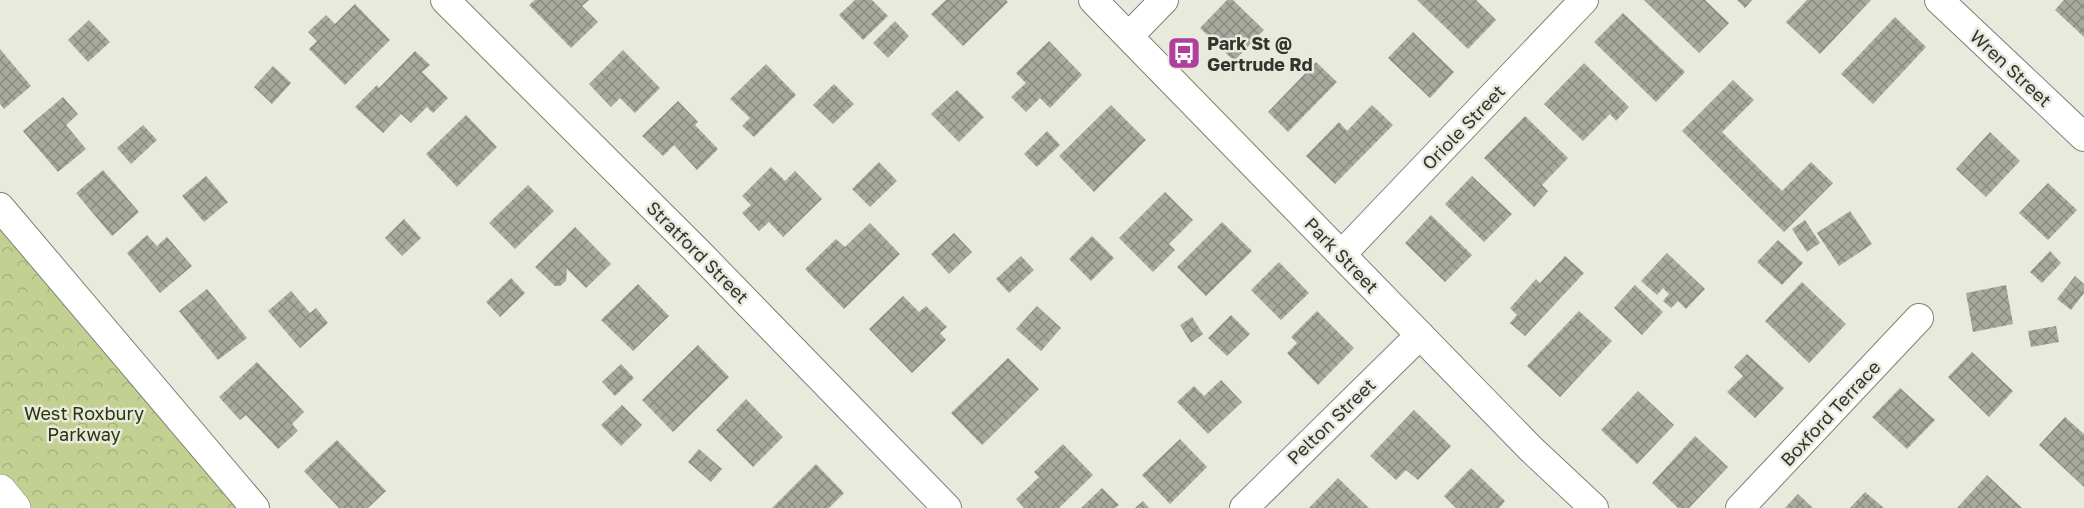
<svg xmlns="http://www.w3.org/2000/svg" width="2084" height="508" font-family="'Golos Text',sans-serif">
<style>
.park{fill:url(#park-crowns)}
.building{fill:url(#building-cross-hatch)}
.lines{fill:none;stroke-linecap:round;stroke-linejoin:round}
.minor-casing{stroke:#7f8276;stroke-width:30}
.major-casing{stroke:#7f8276;stroke-width:34}
.minor{stroke:#fff;stroke-width:28}
.major{stroke:#fff;stroke-width:33}
.labels{text-anchor:middle;dominant-baseline:central;stroke-width:5;stroke-linejoin:round;paint-order:stroke}
.poi-label{font-size:18px;font-weight:bold;fill:#33342f;stroke:#e7eadd;text-anchor:start}
.street-label{font-size:18px;fill:#33342f;stroke:#e7eadd}
.park-label{font-size:18px;fill:#2c330b;stroke:#e7eadd}
</style>
<defs>
<pattern id="park-crowns" width="20" height="18" patternUnits="userSpaceOnUse" patternTransform="scale(1.5)"><rect width="20" height="18" fill="#c2d192"/><path d="M2 6a3 3 0 1 1 6 0M12 15a3 3 0 1 1 6 0" fill="none" stroke="#a7b47e"/></pattern>
<pattern id="building-cross-hatch" width="8" height="8" patternUnits="userSpaceOnUse" patternTransform="scale(1.5)"><rect width="8" height="8" fill="#a7aa9e"/><path d="M0 0l8 8M0 8l8-8" fill="none" stroke="#898b81"/></pattern>
</defs>
<rect width="100%" height="100%" fill="#e7eadd"/>
<polygon class="park" points="0,191 41,236 266,508 0,508"/>
<g class="building">
<polygon points="535,0 589,0 582,6 598,22 571,48 529,5"/>
<polygon points="855,0 872,0 888,16 863,40 839,15"/>
<polygon points="946,0 1006,0 1008,2 963,46 931,14"/>
<polygon points="1227,0 1233,0 1264,30 1234,61 1200,28"/>
<polygon points="1417,0 1476,0 1496,20 1468,49"/>
<polygon points="1644,0 1705,0 1729,23 1699,53"/>
<polygon points="1737,0 1752,0 1745,8"/>
<polygon points="1807,0 1871,0 1820,54 1786,22"/>
<polygon points="2064,0 2084,0 2084,37 2055,10"/>
<polygon points="355,4 390,40 345,85 309,49 317,41 308,32 326,15 335,24"/>
<polygon points="1623,13 1685,72 1656,102 1594,42"/>
<polygon points="1895,17 1926,47 1873,104 1841,74"/>
<polygon points="89,20 110,42 88,62 68,40"/>
<polygon points="895,21 909,36 888,58 873,43"/>
<polygon points="1413,32 1454,72 1430,98 1388,58"/>
<polygon points="1049,41 1082,75 1050,108 1040,98 1026,112 1011,97 1026,83 1016,73"/>
<polygon points="0,49 31,86 4,109 0,104"/>
<polygon points="623,50 660,88 635,113 620,98 611,107 589,84"/>
<polygon points="415,51 430,65 422,72 448,98 433,113 427,107 411,123 401,114 383,133 355,107 377,85 379,88"/>
<polygon points="1316,62 1337,82 1288,132 1268,112"/>
<polygon points="1584,63 1629,107 1616,121 1610,114 1583,141 1544,104"/>
<polygon points="766,64 796,95 754,137 742,126 750,118 730,99"/>
<polygon points="273,66 291,83 272,104 254,87"/>
<polygon points="1733,80 1754,100 1722,132 1782,191 1811,162 1833,183 1784,232 1682,131"/>
<polygon points="834,84 854,104 833,124 813,105"/>
<polygon points="957,90 984,117 959,142 931,114"/>
<polygon points="63,97 78,114 66,125 86,149 58,172 23,131"/>
<polygon points="678,101 698,122 695,125 718,149 697,170 674,145 663,156 642,136"/>
<polygon points="1111,105 1146,140 1094,192 1059,156"/>
<polygon points="1372,105 1393,125 1335,184 1306,156 1339,122 1347,131"/>
<polygon points="466,115 497,147 457,187 426,154"/>
<polygon points="1525,116 1568,158 1542,185 1548,191 1534,207 1484,158"/>
<polygon points="143,125 157,140 131,164 117,148"/>
<polygon points="1047,131 1060,145 1037,167 1024,154"/>
<polygon points="1990,132 2020,161 1986,197 1956,169"/>
<polygon points="879,162 897,181 870,207 852,189"/>
<polygon points="771,167 785,181 795,171 822,199 783,237 769,222 759,231 742,213 751,205 742,196"/>
<polygon points="103,170 139,212 112,236 76,193"/>
<polygon points="206,176 228,202 204,222 182,196"/>
<polygon points="1472,176 1512,214 1484,242 1445,204"/>
<polygon points="2048,183 2077,210 2048,240 2019,213"/>
<polygon points="528,185 554,211 515,249 489,223"/>
<polygon points="1165,192 1193,220 1169,244 1175,250 1153,272 1119,238"/>
<polygon points="1850,211 1872,244 1839,266 1817,233"/>
<polygon points="1431,215 1472,255 1445,282 1405,243"/>
<polygon points="404,219 421,238 402,256 385,238"/>
<polygon points="1805,220 1820,243 1807,252 1792,229"/>
<polygon points="1222,222 1252,251 1206,296 1177,267"/>
<polygon points="870,223 900,254 844,309 805,269 836,239 845,247"/>
<polygon points="575,227 611,264 586,288 567,269 566,281 560,286 555,286 535,267"/>
<polygon points="954,233 972,252 949,274 931,254"/>
<polygon points="147,235 157,246 167,237 192,266 160,293 127,253"/>
<polygon points="1092,236 1114,258 1091,281 1069,259"/>
<polygon points="1778,240 1803,263 1782,285 1757,262"/>
<polygon points="2050,251 2061,263 2042,283 2030,272"/>
<polygon points="1667,253 1705,289 1686,309 1678,301 1671,308 1663,301 1669,294 1663,288 1657,295 1641,281"/>
<polygon points="1021,256 1034,270 1009,293 996,279"/>
<polygon points="1565,256 1584,273 1525,336 1510,323 1517,315 1510,308 1536,279 1540,283"/>
<polygon points="1279,262 1309,293 1281,320 1251,290"/>
<polygon points="2075,276 2084,284 2084,293 2071,310 2057,299"/>
<polygon points="511,278 525,293 500,317 486,302"/>
<polygon points="1802,282 1846,324 1809,363 1765,321"/>
<polygon points="638,284 669,316 633,351 601,320"/>
<polygon points="1635,285 1663,312 1642,335 1614,308"/>
<polygon points="2006,285 2013,324 1973,332 1966,293"/>
<polygon points="207,289 247,338 218,360 179,311"/>
<polygon points="291,291 310,313 316,308 328,323 300,348 268,311"/>
<polygon points="903,296 919,312 926,306 947,327 940,333 946,340 912,373 869,329"/>
<polygon points="1037,306 1061,328 1041,351 1016,329"/>
<polygon points="1317,311 1354,348 1318,385 1287,353 1297,343 1291,337"/>
<polygon points="1579,311 1612,341 1560,397 1527,366"/>
<polygon points="1231,315 1250,334 1227,356 1208,338"/>
<polygon points="1192,317 1203,334 1191,343 1180,325"/>
<polygon points="2056,326 2059,342 2031,347 2028,331"/>
<polygon points="698,345 729,377 673,432 642,400"/>
<polygon points="1972,352 2013,391 1989,417 1948,377"/>
<polygon points="1747,354 1784,388 1755,418 1727,392 1743,376 1734,367"/>
<polygon points="1008,358 1039,389 982,445 951,413"/>
<polygon points="257,362 304,412 292,424 298,431 278,449 246,415 240,420 219,397"/>
<polygon points="621,364 634,378 615,396 602,382"/>
<polygon points="1221,380 1242,402 1208,434 1177,402 1194,386 1204,396"/>
<polygon points="1900,388 1935,420 1907,449 1872,417"/>
<polygon points="1638,391 1674,425 1637,464 1601,430"/>
<polygon points="746,399 783,437 753,467 716,430"/>
<polygon points="622,405 642,425 621,446 601,425"/>
<polygon points="1414,410 1451,446 1418,480 1406,470 1396,480 1370,456"/>
<polygon points="2065,417 2084,434 2084,487 2039,445"/>
<polygon points="1695,436 1728,467 1689,508 1678,508 1652,483"/>
<polygon points="1180,439 1207,467 1170,504 1142,475"/>
<polygon points="337,440 386,491 368,508 339,508 304,471"/>
<polygon points="1063,444 1093,475 1059,508 1024,508 1016,499 1039,477 1034,472"/>
<polygon points="699,449 722,469 711,482 688,462"/>
<polygon points="816,464 844,493 829,508 772,508"/>
<polygon points="1471,468 1505,501 1499,508 1456,508 1444,496"/>
<polygon points="1987,475 2022,508 1957,508"/>
<polygon points="1338,478 1369,508 1309,508"/>
<polygon points="1102,488 1119,505 1115,508 1081,508"/>
<polygon points="1865,492 1884,508 1850,508"/>
<polygon points="1798,494 1813,508 1785,508"/>
<polygon points="1143,501 1149,508 1135,508"/>
</g>
<g class="lines">
<g class="minor-casing">
<g id="minor">
<polyline points="445,0 701,255 947,508"/>
<polyline points="1093,0 1531,449 1594,508"/>
<polyline points="1939,0 2084,137"/>
<polyline points="1129,36 1164,0"/>
<polyline points="0,207 255,508"/>
<polyline points="1342,254 1584,0"/>
<polyline points="1244,508 1420,335"/>
<polyline points="1740,508 1919,318"/>
</g>
</g>
<g class="major-casing">
<polyline id="major" points="0,491 14,508"/>
</g>
<use href="#minor" class="minor"/>
<use href="#major" class="major"/>
</g>
<defs>
<g id="bus-square" transform="scale(1.725)"><rect x="-9" y="-9" width="18" height="18" rx="4" fill="#ae3f9b" stroke="#e7eadd"/><path d="M-5-6H5V4H4V6H2V4H-2V6H-4V4H-5ZM-3.5-4V0h7V-4ZM-3.5 1.2v1.5H-2V1.2ZM2 1.2v1.5H3.5V1.2Z" fill="#fff"/></g>
</defs>
<g fill-rule="evenodd">
<use href="#bus-square" x="1184" y="53"/>
</g>
<g class="labels">
<g class="poi-label">
<text x="1207" y="43">Park St @<tspan x="1207" dy="21">Gertrude Rd</tspan></text>
</g>
<g class="street-label">
<text transform="translate(2011 68) rotate(43)">Wren Street</text>
<text transform="translate(1463 127) rotate(-46)">Oriole Street</text>
<text transform="translate(698 252) rotate(45)">Stratford Street</text>
<text transform="translate(1342 255) rotate(46)">Park Street</text>
<text transform="translate(1830 413) rotate(-47)">Boxford Terrace</text>
<text transform="translate(1331 421) rotate(-44)">Pelton Street</text>
</g>
<g class="park-label">
<text x="84" y="413">West Roxbury<tspan x="84" dy="21">Parkway</tspan></text>
</g>
</g>
</svg>
